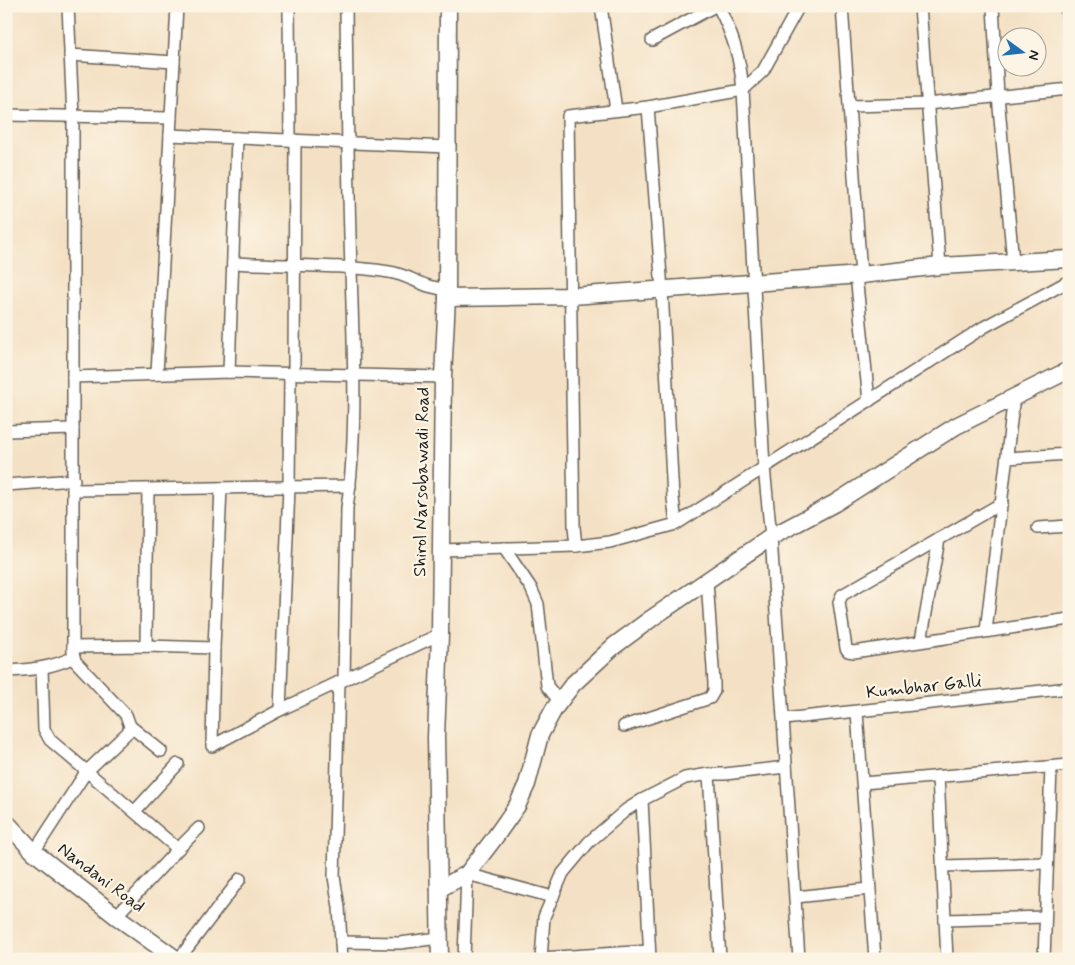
<svg xmlns="http://www.w3.org/2000/svg" width="1075" height="965" font-family="Mynerve,sans-serif">
<style>
.lines{fill:none;stroke-linecap:round;stroke-linejoin:round}
.street-casing{stroke:#686157;stroke-width:14}
.secondary-casing{stroke:#686157;stroke-width:19}
.street{stroke:#fff;stroke-width:11}
.secondary{stroke:#fff;stroke-width:16}
.labels{text-anchor:middle;dominant-baseline:central;stroke-width:4.5;stroke-linejoin:round;paint-order:stroke}
.street-label{font-size:18px;fill:#1c1c1c;stroke:#fcf5e5}
</style>
<rect width="100%" height="100%" fill="#fcf5e5"/>
<filter id="ink" filterUnits="userSpaceOnUse"><feTurbulence type="fractalNoise" baseFrequency=".02" numOctaves="2"/><feDisplacementMap in="SourceGraphic" scale="10" xChannelSelector="R" yChannelSelector="G"/><feConvolveMatrix kernelMatrix="1 2 1 2 8 2 1 2 1" color-interpolation-filters="sRGB"/></filter>
<filter id="wash" filterUnits="userSpaceOnUse"><feTurbulence type="fractalNoise" baseFrequency=".0096" numOctaves="4" result="noise"/><feDisplacementMap in="SourceGraphic" scale="20" xChannelSelector="R" yChannelSelector="G"/><feGaussianBlur stdDeviation="1.12" result="paint"/><feColorMatrix in="noise" values="0 0 0 0 0 0 0 0 0 0 0 0 0 0 0 0 0 1.4 0 .05"/><feComposite in="paint" operator="in"/></filter>
<g filter="url(#wash)">
<rect width="100%" height="100%" fill="#f4e1c5"/>
</g>
<g filter="url(#ink)">
<g class="lines">
<g class="street-casing">
<g id="street">
<polyline points="289,6 290,140"/>
<polyline points="601,6 616,110"/>
<path d="M718 6C733 35 740 57 743 90L764 467 771 537 799 959"/>
<polyline points="842,6 861,275"/>
<polyline points="920,6 940,266"/>
<polyline points="993,6 998,96 1013,262"/>
<polyline points="1066,6 1069,31"/>
<polyline points="652,40 715,6"/>
<polyline points="70,55 174,62"/>
<polyline points="850,106 927,104 1069,89"/>
<polyline points="648,107 662,290 673,498 676,524"/>
<polyline points="6,115 171,118"/>
<polyline points="170,135 447,147"/>
<path d="M233 263C284 266 338 264 389 272 411 275 423 289 447 289"/>
<polyline points="856,275 869,401"/>
<polyline points="229,372 237,138"/>
<polyline points="157,374 177,6"/>
<polyline points="290,374 289,487 280,710 440,634"/>
<polyline points="294,374 295,140"/>
<polyline points="73,377 229,372 443,377"/>
<polyline points="6,431 73,429"/>
<polyline points="1007,458 1069,454"/>
<polyline points="6,485 74,480"/>
<polyline points="221,488 214,648 212,746 280,710"/>
<polyline points="74,490 350,486"/>
<polyline points="1002,503 842,595 839,602 846,648 848,651 854,652 1069,619"/>
<polyline points="1038,528 1069,526"/>
<polyline points="576,546 574,527 568,116 648,107 743,90 763,71 799,6"/>
<polyline points="504,548 531,588 538,604 547,686 560,702"/>
<polyline points="441,550 576,546 610,542 676,524 984,327 1069,281"/>
<polyline points="986,631 1014,396"/>
<polyline points="921,641 939,539"/>
<polyline points="146,646 148,489"/>
<polyline points="73,647 146,646 214,648"/>
<polyline points="42,669 44,729 50,740 178,849"/>
<path d="M6 671C31 670 51 668 74 657"/>
<path d="M344 680 347 508C358 431 353 347 351 269 348 181 347 94 346 6"/>
<polyline points="339,682 334,877 339,907 342,959"/>
<polyline points="857,712 875,959"/>
<polyline points="784,719 1069,688"/>
<polyline points="130,726 161,751"/>
<polyline points="624,726 710,698 714,691 714,683 707,580"/>
<polyline points="709,774 720,959"/>
<polyline points="938,776 947,959"/>
<polyline points="863,783 1069,765"/>
<polyline points="642,800 650,959"/>
<polyline points="135,811 178,764"/>
<polyline points="34,852 86,772 128,732 130,726 126,715 75,661 73,652 73,117 68,6"/>
<polyline points="942,866 1047,863"/>
<polyline points="796,897 869,889"/>
<polyline points="116,916 178,849 199,828"/>
<polyline points="945,920 1045,917"/>
<polyline points="341,942 400,943 439,938"/>
<polyline points="541,958 649,951"/>
<polyline points="179,959 240,879"/>
<polyline points="464,959 467,874 553,897"/>
<polyline points="541,959 544,917 563,873 589,842 626,810 642,800 685,778 709,774 725,774 786,767"/>
<polyline points="1044,959 1051,767"/>
</g>
</g>
<g class="secondary-casing">
<g id="secondary">
<polyline points="447,298 572,296 861,275 940,266 1069,259"/>
<polyline points="6,822 34,852 116,916 176,959"/>
<polyline points="439,889 467,874 493,840 517,806 527,784 540,735 554,709 573,684 614,646 652,618 771,537 835,503 956,426 1069,370"/>
<polyline points="440,959 436,737 440,634 443,377 447,298 448,6"/>
</g>
</g>
<use href="#street" class="street"/>
<use href="#secondary" class="secondary"/>
</g>
</g>
<g class="labels">
<g class="street-label">
<text transform="translate(422 482) rotate(-89)">Shirol Narsobawadi Road</text>
<text transform="translate(924 687) rotate(-6)">Kumbhar Galli</text>
<text transform="translate(101 878) rotate(37)">Nandani Road</text>
</g>
</g>
<rect width="1075" height="965" fill="none" stroke="#fcf5e5" stroke-width="25"/>
<g transform="translate(1022 52) rotate(105)"><circle r="24" fill="#fcf5e5" stroke="#a29e95"/>
<path d="M0-4L9 19L0 12L-9 19Z" fill="#1f6fb2"/>
<text y="-8" font-size="14" font-weight="bold" text-anchor="middle" fill="#1c1c1c">N</text>
</g>
</svg>
